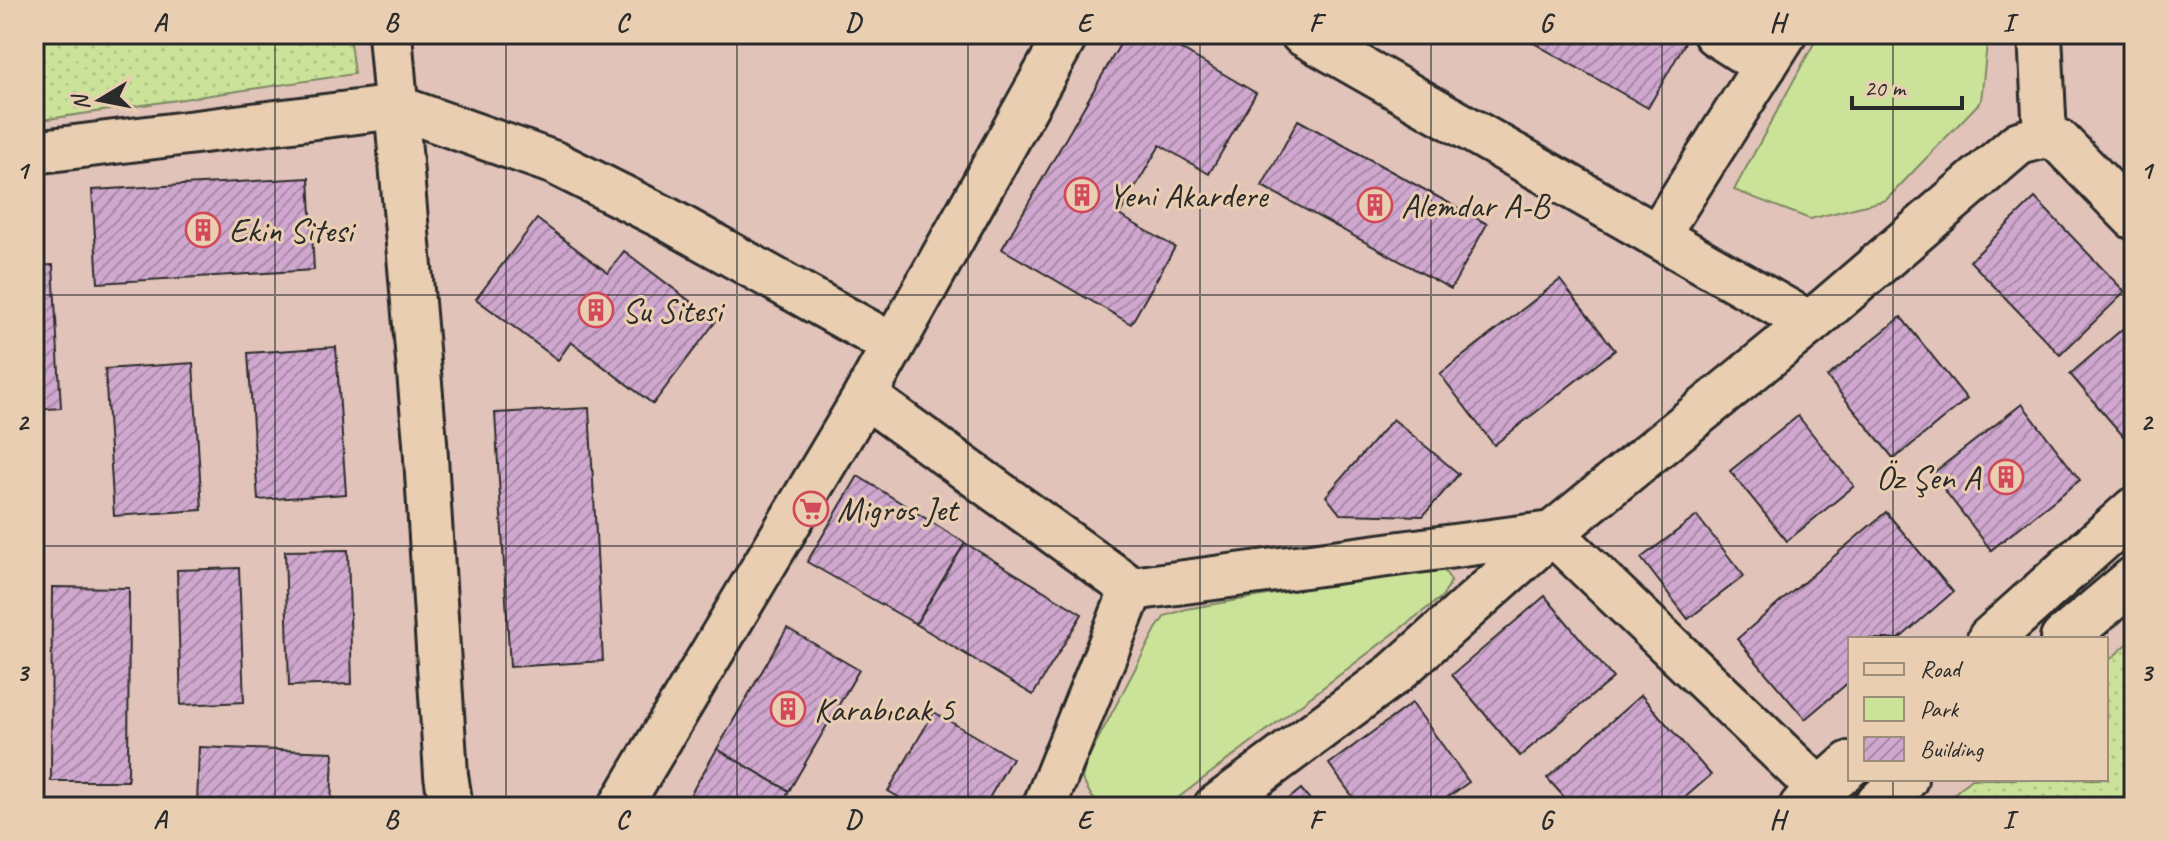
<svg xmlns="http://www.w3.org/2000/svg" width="2168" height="841" font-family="Caveat,sans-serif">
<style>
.grass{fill:url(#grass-dots);stroke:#7b8762;stroke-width:2}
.park{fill:#cbe399;stroke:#7b8762;stroke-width:2}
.building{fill:url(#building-hatch);stroke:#2b2b2b;stroke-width:2}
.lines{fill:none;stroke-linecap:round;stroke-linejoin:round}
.minor-casing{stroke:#2b2b2b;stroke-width:48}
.secondary-casing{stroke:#2b2b2b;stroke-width:50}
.minor{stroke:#e9ceb1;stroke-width:42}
.secondary{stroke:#e9ceb1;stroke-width:44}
.grid{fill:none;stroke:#2b2b2b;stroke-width:2;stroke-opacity:0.55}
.labels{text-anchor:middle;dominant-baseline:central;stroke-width:6;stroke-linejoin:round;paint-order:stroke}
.poi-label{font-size:34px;fill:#2b2b2b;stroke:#e9ceb1;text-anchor:start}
.neatline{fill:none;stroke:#2b2b2b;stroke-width:3}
.grid-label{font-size:26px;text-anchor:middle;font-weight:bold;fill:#2b2b2b}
</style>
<defs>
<pattern id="grass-dots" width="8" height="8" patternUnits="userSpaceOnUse" patternTransform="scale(2)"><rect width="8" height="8" fill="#cbe399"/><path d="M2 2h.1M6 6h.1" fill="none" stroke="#aec384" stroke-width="1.8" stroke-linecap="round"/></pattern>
<pattern id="building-hatch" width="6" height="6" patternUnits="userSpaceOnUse" patternTransform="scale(2)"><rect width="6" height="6" fill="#d0a8cf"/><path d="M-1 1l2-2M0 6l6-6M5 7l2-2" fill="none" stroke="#a989a8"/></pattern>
</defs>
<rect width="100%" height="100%" fill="#e2c3ba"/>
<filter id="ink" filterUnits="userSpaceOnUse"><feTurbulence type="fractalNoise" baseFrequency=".0125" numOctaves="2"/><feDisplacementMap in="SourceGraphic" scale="16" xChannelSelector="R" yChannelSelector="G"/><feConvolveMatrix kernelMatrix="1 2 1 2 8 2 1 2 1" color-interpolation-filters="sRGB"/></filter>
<g filter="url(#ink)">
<g class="grass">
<polygon points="34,34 349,34 354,74 34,121"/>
<polygon points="2134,638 2134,807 1939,807 1971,779 2106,779 2106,663"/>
</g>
<g class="park">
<polygon points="1819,34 1988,34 1981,101 1886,200 1810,219 1734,190"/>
<polygon points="1443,568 1451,581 1443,596 1166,807 1105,807 1092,797 1082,779 1086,762 1156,629 1165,616 1186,609 1419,569"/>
</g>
<g class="building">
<polygon points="1126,34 1155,34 1256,93 1209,174 1160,145 1119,215 1175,247 1131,324 1002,249"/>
<polygon points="1518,34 1669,34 1685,43 1648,108"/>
<polygon points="1298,120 1487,224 1451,289 1262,186"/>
<polygon points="309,178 314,270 98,283 92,190"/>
<polygon points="2035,198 2125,292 2060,355 1970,261"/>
<polygon points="537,219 608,273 624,251 716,321 653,404 571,342 558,360 476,299"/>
<polygon points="53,265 61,408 34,410 34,266"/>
<polygon points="1560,280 1615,350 1494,445 1440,374"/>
<polygon points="1901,317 1967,399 1894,459 1827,377"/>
<polygon points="2134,319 2134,440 2130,444 2070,374"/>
<polygon points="336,347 346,494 258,500 248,353"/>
<polygon points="193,363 202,510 114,516 105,369"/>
<polygon points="2022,404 2080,480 1991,550 1932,474"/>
<polygon points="589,408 603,661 510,667 495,413"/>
<polygon points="1798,416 1854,486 1787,541 1730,471"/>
<polygon points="1393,419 1459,474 1423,516 1340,514 1326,496"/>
<polygon points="858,476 965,543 916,624 807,562"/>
<polygon points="1886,512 1953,592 1899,639 1850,639 1850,681 1805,719 1737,639"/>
<polygon points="1697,516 1744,576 1688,619 1641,558"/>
<polygon points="965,543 1082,614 1033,695 916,624"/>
<polygon points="348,550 352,684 289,686 285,551"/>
<polygon points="239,568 244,702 181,705 177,570"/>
<polygon points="52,587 129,588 128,781 51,781"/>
<polygon points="1545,596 1613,678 1520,756 1452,675"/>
<polygon points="787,628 859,670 789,791 717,749"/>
<polygon points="1641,695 1711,775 1674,807 1573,807 1547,778"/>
<polygon points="1412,703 1469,782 1434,807 1360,807 1329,764"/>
<polygon points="934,712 1012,758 984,807 916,807 888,791"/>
<polygon points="199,747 333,752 331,807 197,807"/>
<polygon points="717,749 789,791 781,807 683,807"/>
<polygon points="1301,789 1316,807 1279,807"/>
</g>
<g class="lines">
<g class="minor-casing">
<g id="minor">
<polyline points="390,34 425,442 446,775 451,807"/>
<polyline points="1302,34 1810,323"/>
<polyline points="1715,34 1765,66"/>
<polyline points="2040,34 2045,136"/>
<polyline points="34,152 397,107 555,163 667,219 893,345"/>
<polyline points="1658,235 1785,34"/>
<polyline points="865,396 1132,589 1552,533 1821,791"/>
<polyline points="620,807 865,396 1067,34"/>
<polyline points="1044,807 1132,589"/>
<polyline points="1215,807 1395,673 1552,533 1810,323 2019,143 2045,136 2059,141 2134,218"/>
</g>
</g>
<g class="secondary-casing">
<g id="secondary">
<polyline points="1990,639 2134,510"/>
<polyline points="2063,639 2134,579"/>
<polyline points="1802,807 1850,764"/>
<polyline points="1875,807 1905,779"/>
</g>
</g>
<use href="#minor" class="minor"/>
<use href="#secondary" class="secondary"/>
</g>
</g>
<path class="grid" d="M275 34V807M506 34V807M737 34V807M968 34V807M1200 34V807M1431 34V807M1662 34V807M1893 34V639M34 295H2134M34 546H2134M1893 779V807"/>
<defs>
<g id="building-ring" transform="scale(1.8)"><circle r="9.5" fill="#e9ceb1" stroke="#d1495b" stroke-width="1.5"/><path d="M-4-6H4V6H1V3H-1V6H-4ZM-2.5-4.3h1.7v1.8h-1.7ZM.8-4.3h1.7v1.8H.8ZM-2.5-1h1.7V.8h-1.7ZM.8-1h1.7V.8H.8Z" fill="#d1495b"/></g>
<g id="supermarket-ring" transform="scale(1.8)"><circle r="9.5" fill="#e9ceb1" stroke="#d1495b" stroke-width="1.5"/><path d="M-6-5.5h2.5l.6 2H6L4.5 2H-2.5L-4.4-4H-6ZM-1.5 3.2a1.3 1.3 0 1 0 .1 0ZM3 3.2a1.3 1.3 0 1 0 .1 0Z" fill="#d1495b"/></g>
</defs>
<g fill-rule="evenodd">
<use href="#building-ring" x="1082" y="195"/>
<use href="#building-ring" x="1375" y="205"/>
<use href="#building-ring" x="203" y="230"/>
<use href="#building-ring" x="596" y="310"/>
<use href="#building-ring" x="2006" y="477"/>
<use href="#supermarket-ring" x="811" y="509"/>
<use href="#building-ring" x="788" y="709"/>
</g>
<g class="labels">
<g class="poi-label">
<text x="1108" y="195">Yeni Akardere</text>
<text x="1401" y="205">Alemdar A-B</text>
<text x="229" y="230">Ekin Sitesi</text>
<text x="622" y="310">Su Sitesi</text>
<text x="1980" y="477" text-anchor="end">Öz Şen A</text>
<text x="837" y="509">Migros Jet</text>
<text x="814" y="709">Karabıcak 5</text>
</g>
</g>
<rect width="2168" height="841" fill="none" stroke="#e9ceb1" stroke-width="88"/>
<rect x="1848" y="637" width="260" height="144" fill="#e9ceb1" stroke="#9d8d7b" stroke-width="2"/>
<rect x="1864" y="663" width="40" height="12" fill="#e9ceb1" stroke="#9d8d7b" stroke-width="2"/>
<text x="1920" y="677" font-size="24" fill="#2b2b2b">Road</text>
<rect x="1864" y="697" width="40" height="24" fill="#cbe399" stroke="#9d8d7b" stroke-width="2"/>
<text x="1920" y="717" font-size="24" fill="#2b2b2b">Park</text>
<rect x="1864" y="737" width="40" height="24" fill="url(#building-hatch)" stroke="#9d8d7b" stroke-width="2"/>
<text x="1920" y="757" font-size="24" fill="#2b2b2b">Building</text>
<g transform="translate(100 100) rotate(260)" stroke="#e9ceb1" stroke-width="6" paint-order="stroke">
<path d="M0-6L14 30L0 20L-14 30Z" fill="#2b2b2b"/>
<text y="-12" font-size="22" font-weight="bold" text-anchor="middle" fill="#2b2b2b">N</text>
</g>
<path d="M1852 96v12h110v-12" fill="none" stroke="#2b2b2b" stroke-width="4"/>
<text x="1864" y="96" font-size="24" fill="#2b2b2b" stroke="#e9ceb1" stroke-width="6" paint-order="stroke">20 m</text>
<rect x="44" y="44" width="2080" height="753" class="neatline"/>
<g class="grid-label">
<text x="160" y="31">A</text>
<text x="391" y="31">B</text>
<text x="622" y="31">C</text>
<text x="853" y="31">D</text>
<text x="1084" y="31">E</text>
<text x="1315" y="31">F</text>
<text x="1546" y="31">G</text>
<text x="1777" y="31">H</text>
<text x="2008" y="31">I</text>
<text x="22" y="179">1</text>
<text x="2146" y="179">1</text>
<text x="22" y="430">2</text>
<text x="2146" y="430">2</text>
<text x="22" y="681">3</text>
<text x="2146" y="681">3</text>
<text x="160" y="828">A</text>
<text x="391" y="828">B</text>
<text x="622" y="828">C</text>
<text x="853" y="828">D</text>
<text x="1084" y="828">E</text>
<text x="1315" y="828">F</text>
<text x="1546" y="828">G</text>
<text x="1777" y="828">H</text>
<text x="2008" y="828">I</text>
</g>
</svg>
